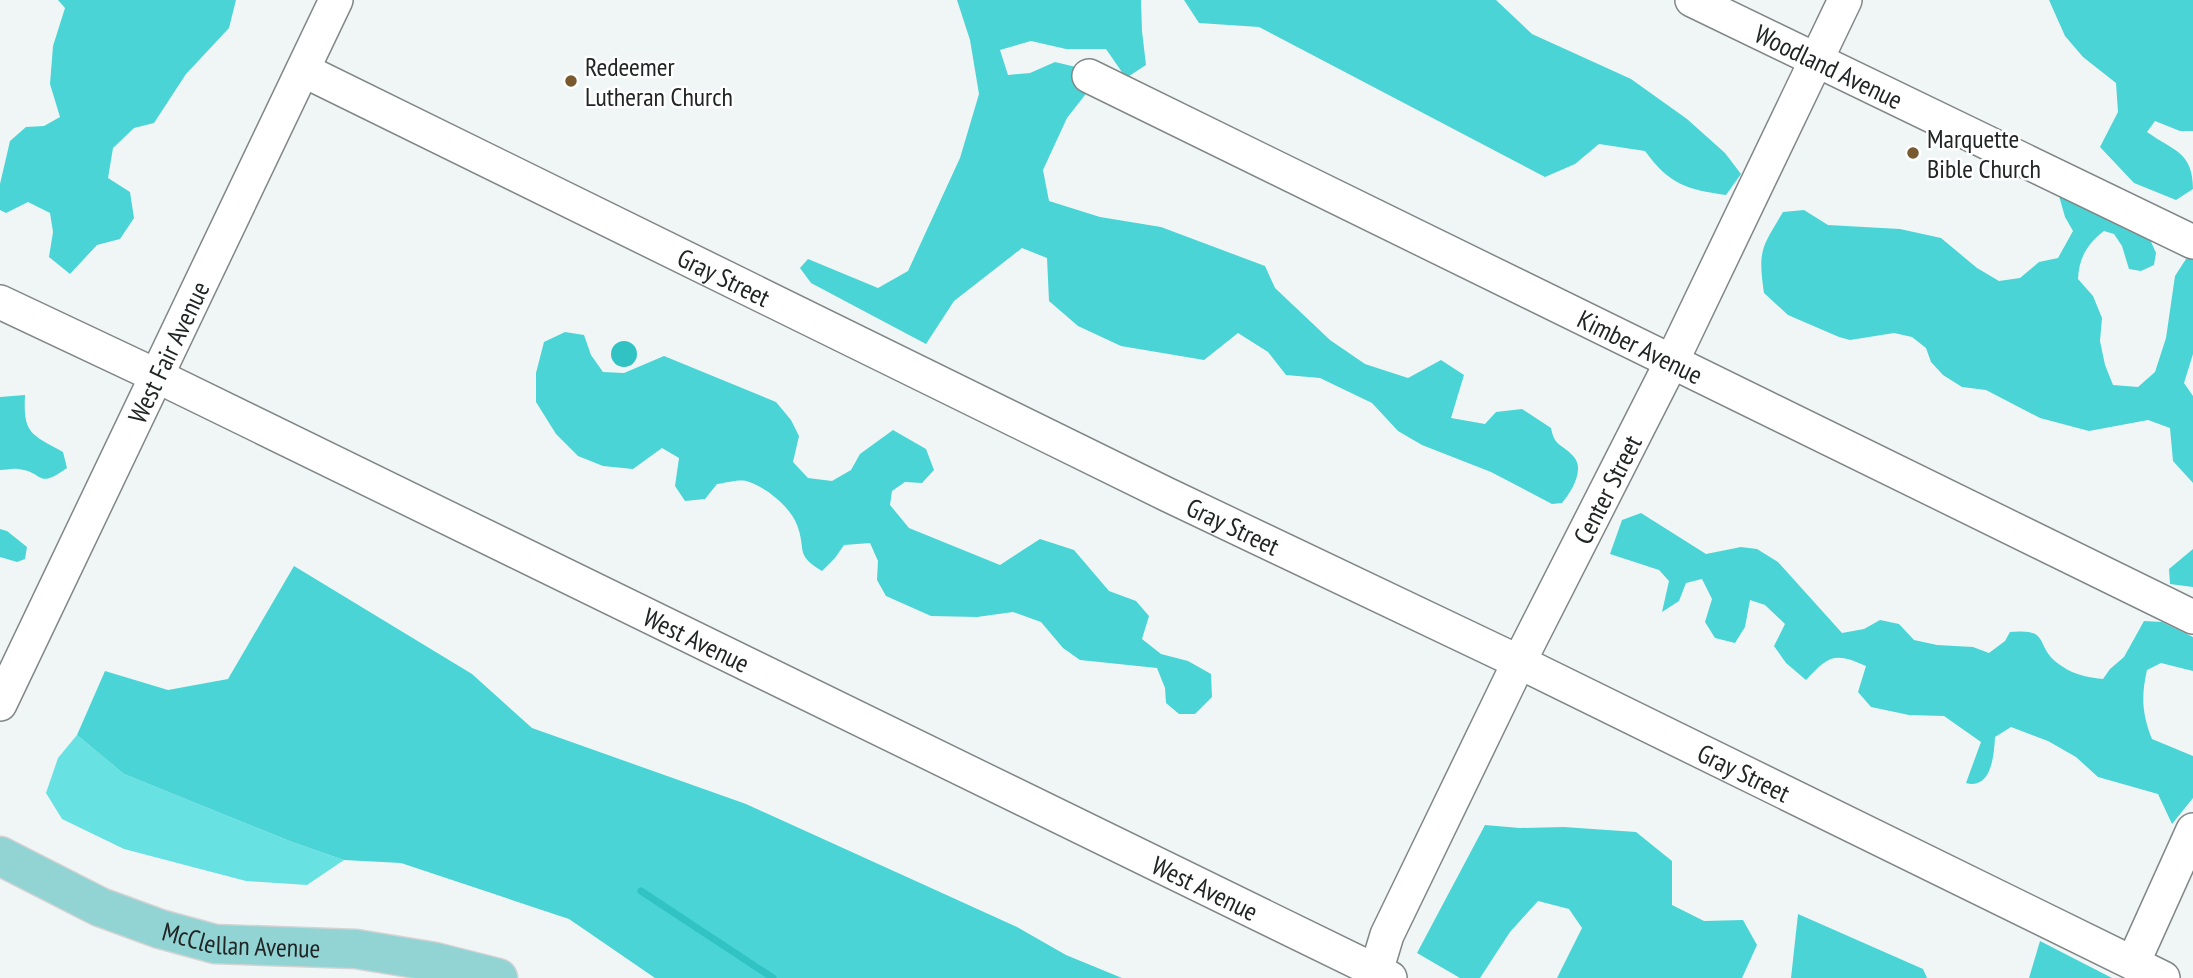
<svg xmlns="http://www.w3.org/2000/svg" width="2193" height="978" font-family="'PT Sans Narrow',sans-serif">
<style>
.green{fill:#67e1e2}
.forest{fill:#4ad4d5}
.water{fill:#31c2c3}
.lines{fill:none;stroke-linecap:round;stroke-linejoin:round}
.stream{stroke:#31c2c3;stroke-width:7}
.minor-casing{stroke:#818787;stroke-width:36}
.major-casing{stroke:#d3d3d3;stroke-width:41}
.minor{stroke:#fff;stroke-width:33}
.major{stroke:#92d3d3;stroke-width:38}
.poi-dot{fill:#785a2e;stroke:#fff;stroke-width:2.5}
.labels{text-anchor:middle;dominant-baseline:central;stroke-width:5;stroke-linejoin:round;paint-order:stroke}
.poi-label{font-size:26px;fill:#222525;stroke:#fff;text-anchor:start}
.street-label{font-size:26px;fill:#222525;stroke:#fff}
</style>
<rect width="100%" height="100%" fill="#f0f6f6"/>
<polygon class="green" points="77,735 124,774 292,842 344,860 307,885 246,881 124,849 62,819 46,793 58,758"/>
<g class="forest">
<polygon points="58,0 236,0 229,28 186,74 154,123 134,128 113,148 108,178 130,192 134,218 120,239 97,245 70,274 49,257 53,232 50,213 28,202 6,213 0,210 0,184 10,141 26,127 44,126 60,117 50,84 53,46 65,8"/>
<path d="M957 0H1141L1142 31 1146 65 1126 78 1106 49H1066L1031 41 1000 50 1008 75 1030 73 1055 62 1080 68 1085 95 1067 118 1043 170 1049 201 1100 217 1161 227 1265 266 1275 288 1330 340 1365 364 1408 378 1441 360 1464 375 1451 418 1485 424 1496 412 1522 409 1551 428C1555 448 1562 443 1574 457 1585 470 1571 492 1562 503L1552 504 1491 472 1422 445 1398 431 1372 403 1320 378 1286 375 1268 352 1238 333 1204 360 1121 346 1078 326 1049 301 1047 258 1022 248 954 301 926 344 811 283 800 268 808 259 878 288 908 271 960 158 979 94 970 40Z"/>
<path d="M1184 0H1496L1532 34 1631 79 1687 119 1725 153 1741 174 1726 195C1686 189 1670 185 1645 151L1599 144 1575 164 1545 177 1259 27 1199 23Z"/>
<path d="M2049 0H2193V131H2180L2155 121 2147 132C2174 151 2193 152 2193 189L2176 200 2134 183 2100 147 2118 112 2116 83 2083 57 2065 36Z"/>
<path d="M2079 194 2145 228 2156 253 2154 265 2141 271 2129 269 2122 246 2114 234 2104 231C2087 244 2079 258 2078 279L2093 296 2102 318 2100 341 2105 365 2113 385 2138 387 2155 372 2166 338 2175 276 2186 259 2193 257V354L2184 383 2193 396V483L2173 461 2170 428 2148 420 2089 431 2040 418 1986 390 1962 387 1943 375 1931 362 1926 348 1912 337 1894 333 1850 340 1839 337 1788 315 1764 293C1758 250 1761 249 1783 212L1804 210 1828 225 1900 229 1941 238 1977 268 1999 281 2020 278 2039 262 2058 258 2073 231 2065 217 2059 196Z"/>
<path d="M565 332 584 335 591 355 603 372 624 373 664 356 776 402 791 420 799 436 793 462 808 478 832 481 851 470 860 454 893 430 926 449 934 470 922 483 905 482 892 491 890 505 909 528 1000 565 1040 539 1074 550 1109 591 1136 601 1149 616 1142 639 1161 654 1188 661 1211 674 1212 697 1195 714H1179L1166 703 1165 688 1157 668 1080 660 1063 648 1041 622 1013 612 977 617 931 616 886 596 877 580 878 561 870 543 844 545 835 558 822 571C794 554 807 551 797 525 791 508 767 488 749 482 741 478 726 483 717 484L705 499 685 501 675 486 679 458 662 448 633 469 603 466 578 456 556 434 536 402V373L544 342Z"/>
<path d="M25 395C23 434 31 434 63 452L67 468C36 490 45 472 18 469 13 468 6 470 0 470V397Z"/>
<path d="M1641 513 1706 554 1741 547 1757 549 1778 562 1842 633 1864 629 1880 620 1899 624 1914 640 1937 645 1973 647 1989 653 2005 641 2010 632C2050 628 2035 644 2056 662 2071 674 2085 677 2103 679L2110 669 2124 657 2144 621 2162 622 2193 637V671L2161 663 2147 670C2141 696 2142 714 2152 739L2193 756V798L2172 824 2158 794 2098 777 2076 757 2048 741 2011 727 1995 737C1994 754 1992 790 1966 783L1981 742 1944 716 1909 715 1871 707 1858 692 1866 666C1835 652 1829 655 1806 680L1786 663 1774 646 1785 624 1765 605 1750 600 1745 627 1735 643 1715 638 1705 622 1712 599 1702 579 1686 583 1679 601 1662 612 1669 581 1659 570 1610 554 1622 520Z"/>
<polygon points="0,529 7,531 27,547 25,559 17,562 0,557"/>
<polygon points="2193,549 2193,587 2170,584 2169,569"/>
<polygon points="294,566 472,674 532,728 746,804 1017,927 1066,955 1122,978 655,978 569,919 401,863 344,860 292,842 124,774 77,735 105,671 168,690 228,679"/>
<polygon points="1485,825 1520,828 1564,827 1636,832 1672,861 1672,905 1704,921 1743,920 1757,945 1742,978 1557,978 1582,928 1569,909 1538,901 1510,932 1480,978 1460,978 1417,953"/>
<polygon points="1798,914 1923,969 1927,978 1791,978"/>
<polygon points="2040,941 2112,978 2029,978"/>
</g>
<circle class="water" cx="624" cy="354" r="13"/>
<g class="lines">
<polyline class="stream" points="641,891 773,978"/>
<g class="minor-casing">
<g id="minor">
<path id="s1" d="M1692 0 2193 242"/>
<path id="s2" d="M303 70 1166 494 1519 662 2163 978"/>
<path id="s3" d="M1089 76 2193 617"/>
<path id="s4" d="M0 302 157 376 1390 978"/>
<path id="s5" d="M0 704 336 0"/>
<polyline points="2133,963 2193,830"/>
<path id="s6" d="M1374 978 1387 935 1519 662 1671 363 1845 0"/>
</g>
</g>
<g class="major-casing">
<g id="major">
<path id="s7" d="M0 856 100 907 160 929 215 944 356 949 435 962 498 978"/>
</g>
</g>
<use href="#minor" class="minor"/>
<use href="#major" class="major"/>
</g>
<g class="poi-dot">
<circle cx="571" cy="81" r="7"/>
<circle cx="1913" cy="153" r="7"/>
</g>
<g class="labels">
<g class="poi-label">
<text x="585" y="66">Redeemer<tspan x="585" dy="30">Lutheran Church</tspan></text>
<text x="1927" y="138">Marquette<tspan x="1927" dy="30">Bible Church</tspan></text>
</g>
<g class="street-label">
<text stroke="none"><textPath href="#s1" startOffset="152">Woodland Avenue</textPath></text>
<text stroke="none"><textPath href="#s2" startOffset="469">Gray Street</textPath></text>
<text stroke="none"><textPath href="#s3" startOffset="614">Kimber Avenue</textPath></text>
<text stroke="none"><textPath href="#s5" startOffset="390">West Fair Avenue</textPath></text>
<text stroke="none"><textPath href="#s6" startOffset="542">Center Street</textPath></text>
<text stroke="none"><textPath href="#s2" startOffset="1036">Gray Street</textPath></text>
<text stroke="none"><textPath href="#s4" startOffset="774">West Avenue</textPath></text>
<text stroke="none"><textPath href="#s2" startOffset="1603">Gray Street</textPath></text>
<text stroke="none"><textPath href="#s4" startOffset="1340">West Avenue</textPath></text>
<text stroke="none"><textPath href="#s7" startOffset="259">McClellan Avenue</textPath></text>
</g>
</g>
</svg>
